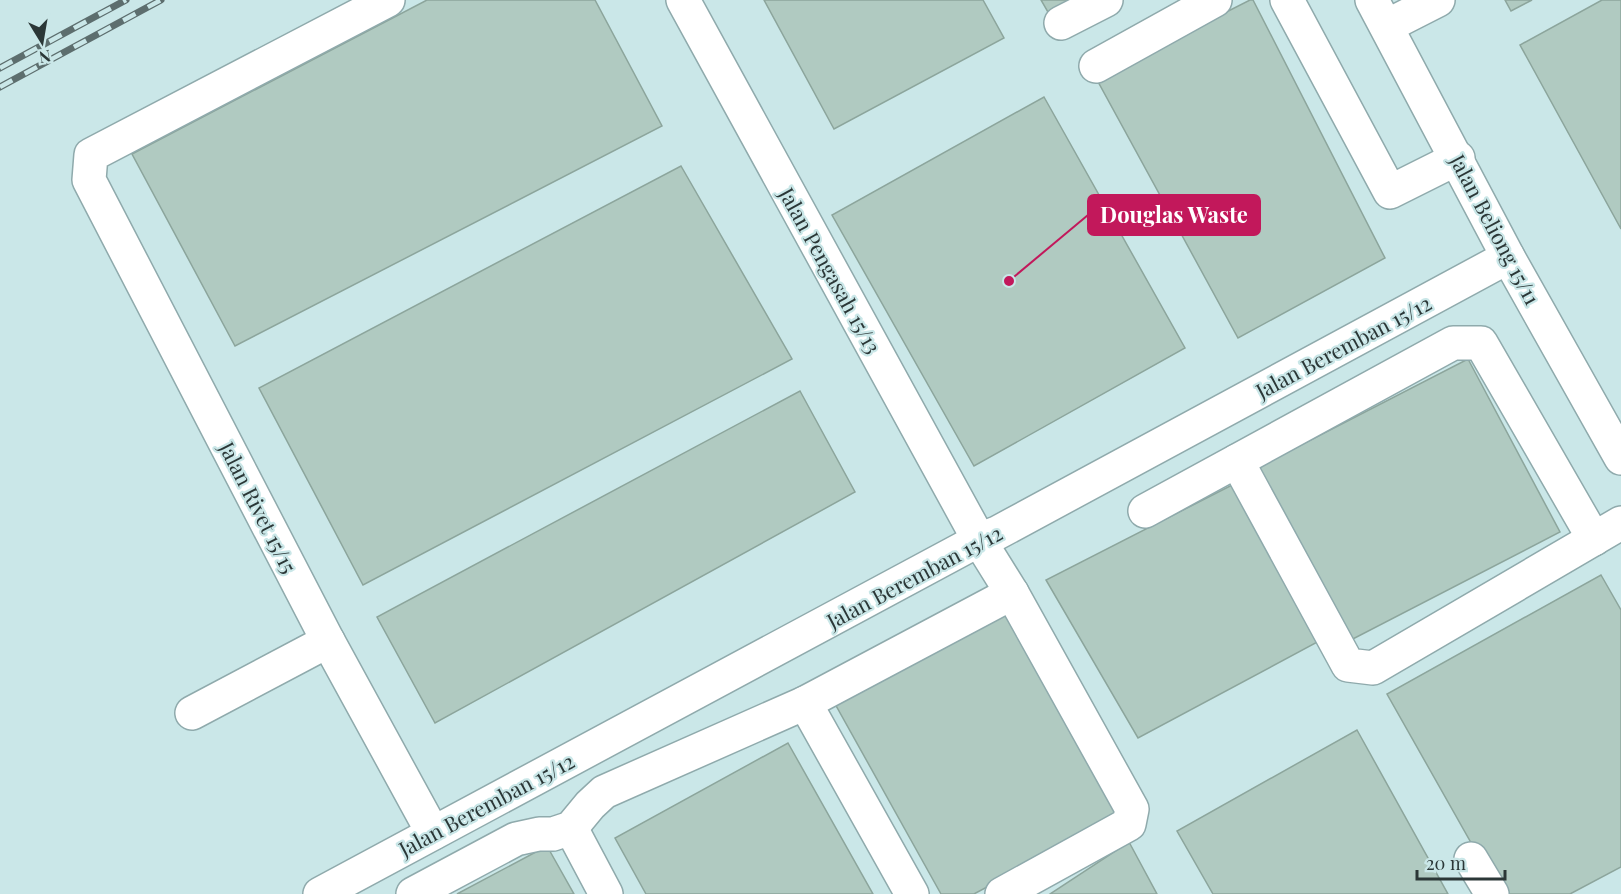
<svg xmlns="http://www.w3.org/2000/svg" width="1621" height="894" font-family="'Playfair Display',serif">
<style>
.building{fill:#b0cac1;stroke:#8ca59c;stroke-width:1.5}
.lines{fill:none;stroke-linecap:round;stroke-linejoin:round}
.minor-casing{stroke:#8faaac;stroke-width:36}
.minor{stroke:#fff;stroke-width:33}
.rail-casing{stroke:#5d6e6e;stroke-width:7}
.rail{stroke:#cae7e8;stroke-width:4.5;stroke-dasharray:14;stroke-linecap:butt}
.labels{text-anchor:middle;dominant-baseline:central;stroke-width:4.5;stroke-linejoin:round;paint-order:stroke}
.street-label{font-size:21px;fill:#2b3737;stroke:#cae7e8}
.leader{fill:none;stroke:#c2185b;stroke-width:2}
.callout-dot{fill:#c2185b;stroke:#cae7e8;stroke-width:2}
.callout{fill:#c2185b;stroke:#c2185b;stroke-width:2}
.callout-label{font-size:22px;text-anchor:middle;font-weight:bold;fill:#fff}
</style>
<rect width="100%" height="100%" fill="#cae7e8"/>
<g class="building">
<polygon points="427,0 595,0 662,126 235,346 132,154"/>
<polygon points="764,0 983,0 1004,38 834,129"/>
<polygon points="1041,0 1090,0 1052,19"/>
<polygon points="1250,0 1253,0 1385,258 1238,338 1096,78"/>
<polygon points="1505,0 1532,0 1511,11"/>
<polygon points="1602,0 1621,0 1621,229 1520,45"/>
<polygon points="1044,97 1185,348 974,466 832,215"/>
<polygon points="681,166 792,359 363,585 259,388"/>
<polygon points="1468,359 1560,532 1349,641 1256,468"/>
<polygon points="800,391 855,492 435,723 377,617"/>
<polygon points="1236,483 1323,639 1138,738 1046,580"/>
<polygon points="1601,575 1621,610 1621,867 1570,894 1500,894 1387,694"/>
<polygon points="1008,607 1123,814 974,894 941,894 834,702"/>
<polygon points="1357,730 1448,894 1213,894 1177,831"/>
<polygon points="788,743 873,894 646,894 615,838"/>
<polygon points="1129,842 1157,894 1050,894"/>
<polygon points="547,846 574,894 457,894"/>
</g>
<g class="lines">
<g class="minor-casing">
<g id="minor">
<polyline points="388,0 91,155 89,180 328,641 433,833"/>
<polyline points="683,0 979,540 1012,593 1132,809 1129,824 1002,894"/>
<polyline points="1287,0 1390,192 1458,158"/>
<polyline points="1372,0 1508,257 1621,458"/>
<polyline points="1061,23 1106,0"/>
<polyline points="1387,26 1438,0"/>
<polyline points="1096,66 1215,0"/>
<polyline points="1237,461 1348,665 1373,668 1621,523"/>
<polyline points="1145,511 1453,343 1481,343 1594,539"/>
<polyline points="805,703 912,894"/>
<polyline points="192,713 328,641"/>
<polyline points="571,828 606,894"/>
<polyline points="1471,859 1492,894"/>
<polyline points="320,894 979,540 997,533 1508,257"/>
<polyline points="413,894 516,839 539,834 553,834 571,828 590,805 604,792 805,703 1012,593"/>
</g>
</g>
<use href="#minor" class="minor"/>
<g class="rail-casing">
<g id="rail">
<polyline points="0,68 126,0"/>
<polyline points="0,87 161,0"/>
</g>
</g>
<use href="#rail" class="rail"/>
</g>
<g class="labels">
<g class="street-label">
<text transform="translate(1496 229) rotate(62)">Jalan Beliong 15/11</text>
<text transform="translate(831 270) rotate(61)">Jalan Pengasah 15/13</text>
<text transform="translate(1343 346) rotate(-28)">Jalan Beremban 15/12</text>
<text transform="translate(259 507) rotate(63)">Jalan Rivet 15/15</text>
<text transform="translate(914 576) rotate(-28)">Jalan Beremban 15/12</text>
<text transform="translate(486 804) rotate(-28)">Jalan Beremban 15/12</text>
</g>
</g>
<path class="leader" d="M1009 281L1088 215"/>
<circle class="callout-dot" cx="1009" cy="281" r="6"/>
<rect class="callout" x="1088" y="195" width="172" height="40" rx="6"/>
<g class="callout-label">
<text x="1174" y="223">Douglas Waste</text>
</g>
<g transform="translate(42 42) rotate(169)" stroke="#cae7e8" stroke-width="4.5" paint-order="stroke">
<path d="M0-4.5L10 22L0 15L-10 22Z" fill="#2b3737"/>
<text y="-9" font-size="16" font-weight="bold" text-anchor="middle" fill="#2b3737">N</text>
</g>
<path d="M1417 870v9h88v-9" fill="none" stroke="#2b3737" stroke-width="3"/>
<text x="1426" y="870" font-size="18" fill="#2b3737" stroke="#cae7e8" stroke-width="4.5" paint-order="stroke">20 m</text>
</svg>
